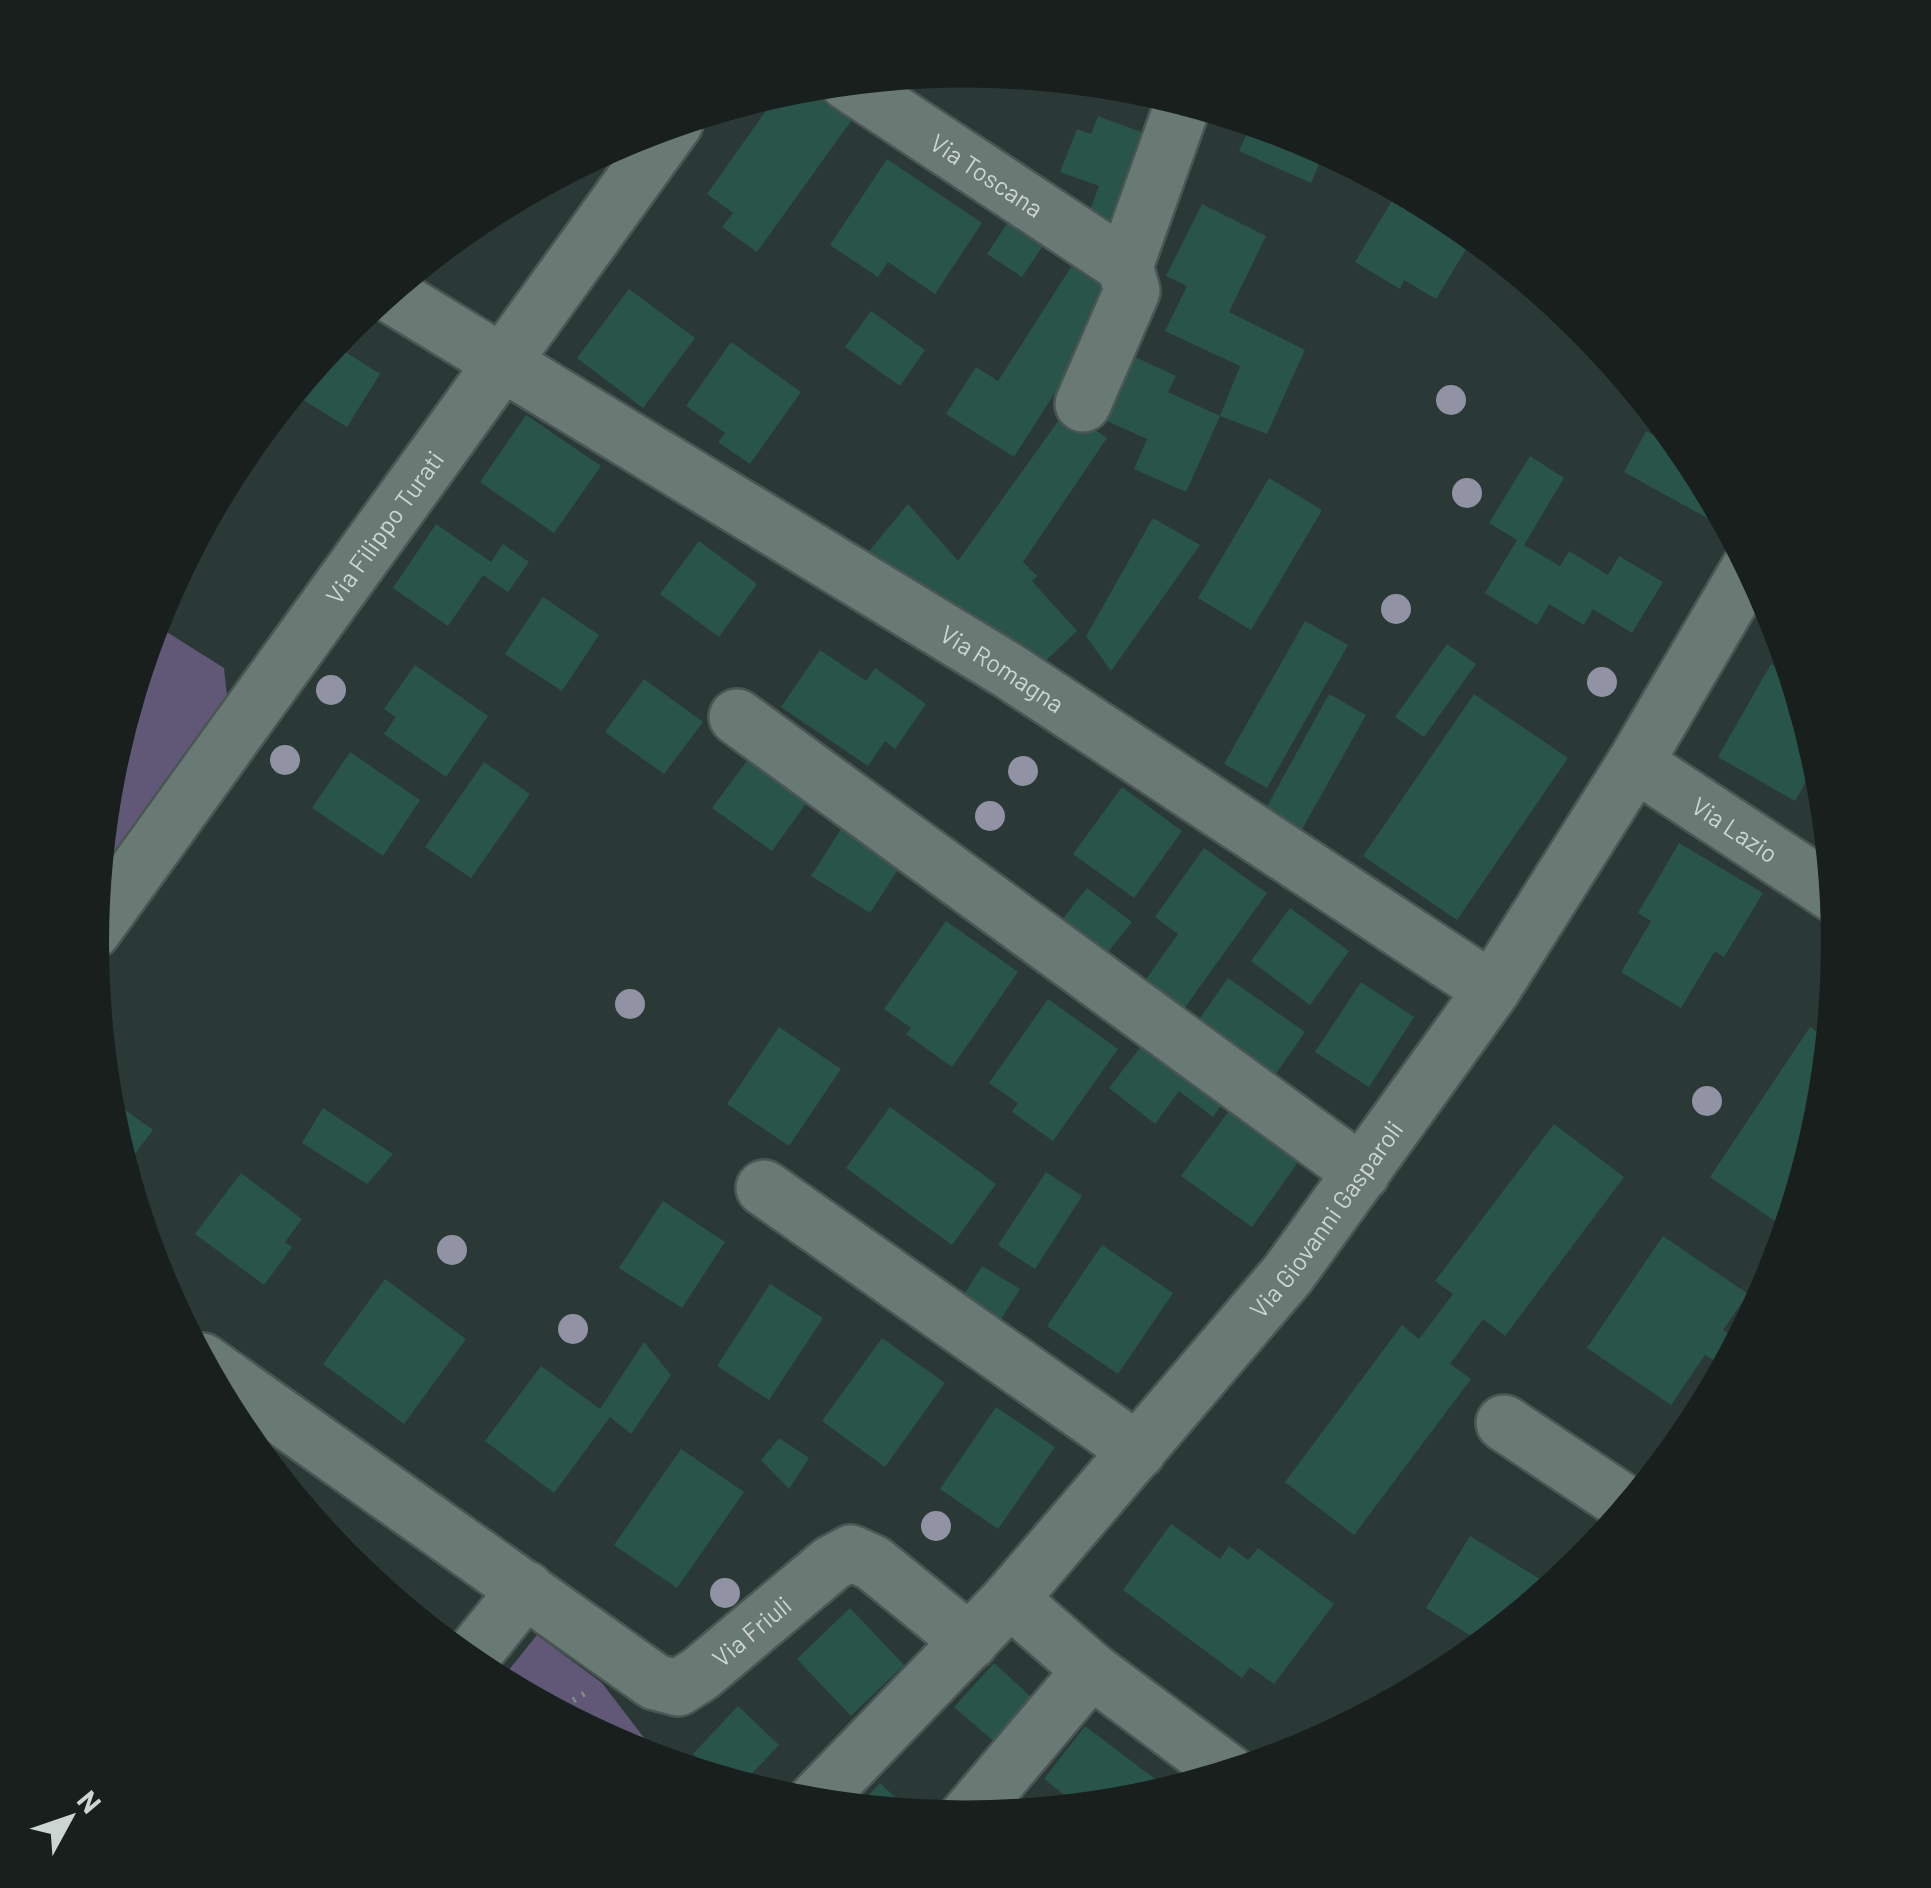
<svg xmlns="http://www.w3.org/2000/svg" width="1931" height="1888" font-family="Barlow,sans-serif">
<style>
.green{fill:#605876}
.building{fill:#295449}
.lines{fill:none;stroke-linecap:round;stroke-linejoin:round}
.minor-casing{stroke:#4a5653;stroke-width:60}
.path{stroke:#808c89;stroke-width:6;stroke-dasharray:2.5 8;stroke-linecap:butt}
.minor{stroke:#697974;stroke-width:55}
.tree{fill:#9192a4}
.labels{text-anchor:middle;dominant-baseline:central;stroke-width:8;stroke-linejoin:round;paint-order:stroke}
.street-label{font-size:25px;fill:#ccd5d2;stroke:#181f1d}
</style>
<rect width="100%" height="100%" fill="#2a3935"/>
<g class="green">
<polygon points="154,624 224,668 228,705 97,884 108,773"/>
<polygon points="537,1635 602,1683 655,1752 649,1757 631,1751 500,1681"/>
</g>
<g class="building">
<polygon points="818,86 856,114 757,252 722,227 733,213 707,194 780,91 789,89 807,101"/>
<polygon points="1098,116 1152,136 1116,234 1085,223 1099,186 1060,172 1077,129 1091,134"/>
<polygon points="1252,122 1300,137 1325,150 1311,183 1239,151"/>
<polygon points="887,159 982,223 935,294 888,262 878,277 830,245"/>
<polygon points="1399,189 1452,218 1474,236 1436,299 1404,280 1400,289 1355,262"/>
<polygon points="1202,204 1266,236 1229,312 1305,350 1267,434 1220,416 1240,366 1165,331 1187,286 1166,276"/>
<polygon points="1014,213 1049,237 1022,277 987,254"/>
<polygon points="1078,256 1124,285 1014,457 946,414 976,367 998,381"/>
<polygon points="629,289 695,338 643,408 577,358"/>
<polygon points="871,311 925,350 900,386 845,347"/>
<polygon points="731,342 801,392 750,464 718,442 725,433 686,406"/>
<polygon points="333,344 380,374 347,427 292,393"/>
<polygon points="1133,356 1176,376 1168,392 1220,416 1186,492 1134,469 1147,439 1105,420"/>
<polygon points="1066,410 1107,438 1023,562 1037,576 1032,581 1077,631 1036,670 869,551 908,504 958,561"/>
<polygon points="526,415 601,466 554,533 480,482"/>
<polygon points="1646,431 1667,443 1672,434 1693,459 1717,504 1709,519 1624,472"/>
<polygon points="1530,456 1564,478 1524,545 1560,566 1569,551 1608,575 1619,556 1663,582 1632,633 1593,609 1584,625 1549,604 1537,625 1485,593 1517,540 1489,523"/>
<polygon points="1269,478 1322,510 1251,630 1198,598"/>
<polygon points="1153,518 1200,545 1111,671 1086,636"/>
<polygon points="436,524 491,562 503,544 529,562 508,592 483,575 448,626 393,588"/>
<polygon points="699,541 757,584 719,637 660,594"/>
<polygon points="543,597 599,635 562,691 505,654"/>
<polygon points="1305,621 1348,645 1267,788 1224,764"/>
<polygon points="1447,644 1476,664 1424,737 1395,717"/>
<polygon points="820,650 866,681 875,668 926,704 895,749 885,741 868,766 781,707"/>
<polygon points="1771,664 1787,673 1791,668 1818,760 1795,801 1718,757"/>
<polygon points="415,665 488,716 446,777 384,734 396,717 384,709"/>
<polygon points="644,679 703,722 664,774 605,732"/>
<polygon points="1329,694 1366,715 1300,833 1264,812"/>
<polygon points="1474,694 1568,758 1457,920 1363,856"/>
<polygon points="350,752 420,800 383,856 312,808"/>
<polygon points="752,754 810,798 772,851 712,808"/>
<polygon points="484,762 530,794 471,878 425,847"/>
<polygon points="1122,787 1182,831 1134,898 1073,854"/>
<polygon points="845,823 904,860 870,913 811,876"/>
<polygon points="1679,843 1763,893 1724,957 1715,951 1681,1008 1621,972 1651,921 1638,913"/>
<polygon points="1204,848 1267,893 1181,1013 1142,985 1178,934 1155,917"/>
<polygon points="1087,888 1132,922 1101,961 1057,926"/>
<polygon points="1290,908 1349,951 1310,1005 1251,961"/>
<polygon points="946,921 1018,972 952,1067 906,1034 911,1028 884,1009"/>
<polygon points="1228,978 1305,1032 1268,1085 1191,1031"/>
<polygon points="1361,982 1414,1017 1369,1087 1315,1052"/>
<polygon points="1048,999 1118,1049 1053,1141 1012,1112 1018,1103 989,1083"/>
<polygon points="779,1027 841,1069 789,1146 727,1104"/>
<polygon points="1810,1027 1830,1040 1823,1115 1788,1230 1710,1177"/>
<polygon points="1149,1036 1228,1096 1213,1117 1179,1091 1155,1124 1109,1088"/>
<polygon points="106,1096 153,1130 124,1168 108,1114"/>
<polygon points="890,1107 996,1184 952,1245 846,1168"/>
<polygon points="323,1108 393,1154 367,1184 302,1143"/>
<polygon points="1231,1108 1301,1158 1252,1227 1181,1176"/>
<polygon points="1554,1124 1624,1177 1505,1336 1483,1319 1450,1364 1471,1379 1354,1535 1285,1482 1402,1325 1419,1339 1453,1294 1435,1281"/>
<polygon points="1046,1172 1082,1196 1035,1269 998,1245"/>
<polygon points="241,1173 302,1219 285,1242 292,1247 264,1285 195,1234"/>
<polygon points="663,1201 725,1242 682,1308 619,1268"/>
<polygon points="1663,1236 1748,1294 1723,1330 1740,1341 1725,1368 1705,1355 1671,1405 1587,1348"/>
<polygon points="1102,1245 1173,1293 1118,1374 1047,1326"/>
<polygon points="982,1266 1020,1289 1001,1319 963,1296"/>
<polygon points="385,1279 466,1339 404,1424 323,1364"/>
<polygon points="770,1284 823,1318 769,1400 717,1366"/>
<polygon points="882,1338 945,1383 885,1467 822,1421"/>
<polygon points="644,1342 671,1375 631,1434 610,1417 554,1493 485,1441 541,1366 600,1409"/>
<polygon points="996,1407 1055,1447 998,1529 940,1489"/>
<polygon points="779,1438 809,1458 789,1489 761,1460"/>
<polygon points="681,1449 744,1492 677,1588 614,1545"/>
<polygon points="1171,1524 1220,1559 1229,1546 1248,1560 1258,1548 1334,1604 1274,1684 1250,1667 1242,1678 1123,1590"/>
<polygon points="1470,1536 1553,1587 1484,1644 1426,1608"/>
<polygon points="365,1564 436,1624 431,1630 359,1571"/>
<polygon points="850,1608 904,1665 851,1716 797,1659"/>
<polygon points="994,1663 1039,1704 1000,1747 954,1707"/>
<polygon points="738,1706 779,1745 741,1785 719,1778 693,1754"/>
<polygon points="1085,1726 1167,1788 1163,1793 1135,1801 1080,1807 1044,1779"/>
<polygon points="880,1783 912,1813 858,1807"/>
</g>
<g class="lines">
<g class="minor-casing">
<g id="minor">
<path id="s1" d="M847 82 1125 266"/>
<path id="s2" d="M388 293 1009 671 1492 990"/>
<polyline points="1083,404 1132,291 1125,266 1184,101"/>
<polyline points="737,717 1362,1173"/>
<path id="s3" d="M1635 763 1835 895"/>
<path id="s4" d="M93 931 675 123"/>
<polyline points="764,1188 1138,1451"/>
<path id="s5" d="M202 1361 655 1682 678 1688 700 1674 832 1563 851 1553 873 1563 970 1642"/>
<polyline points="1504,1423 1629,1506"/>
<polyline points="1010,1599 1091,1670 1229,1773"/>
<polyline points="468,1661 526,1589"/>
<path id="s6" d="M813 1803 1010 1599 1288 1274 1492 990 1635 763 1750 567"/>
<polyline points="966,1818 1091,1670"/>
</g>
</g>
<polyline class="path" points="555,1711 589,1691"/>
<use href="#minor" class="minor"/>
</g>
<g class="tree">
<circle cx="1451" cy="400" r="15"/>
<circle cx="1467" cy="493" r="15"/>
<circle cx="1396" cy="609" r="15"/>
<circle cx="1602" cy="682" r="15"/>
<circle cx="331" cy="690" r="15"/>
<circle cx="285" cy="760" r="15"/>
<circle cx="1023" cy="771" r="15"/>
<circle cx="990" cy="816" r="15"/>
<circle cx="630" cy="1004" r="15"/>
<circle cx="1707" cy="1101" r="15"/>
<circle cx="452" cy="1250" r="15"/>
<circle cx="573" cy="1329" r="15"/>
<circle cx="936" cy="1526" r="15"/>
<circle cx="725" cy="1593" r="15"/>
</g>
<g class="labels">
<g class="street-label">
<text stroke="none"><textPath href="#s1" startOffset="168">Via Toscana</textPath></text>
<text stroke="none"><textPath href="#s4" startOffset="498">Via Filippo Turati</textPath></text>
<text stroke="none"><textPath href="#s2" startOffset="720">Via Romagna</textPath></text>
<text stroke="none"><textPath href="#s3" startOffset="120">Via Lazio</textPath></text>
<text stroke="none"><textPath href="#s6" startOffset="778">Via Giovanni Gasparoli</textPath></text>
<text stroke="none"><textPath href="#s5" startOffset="672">Via Friuli</textPath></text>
</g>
</g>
<path d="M0 0H1931V1888H0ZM109 944a856 856 0 1 1 1712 0a856 856 0 1 1-1712 0Z" fill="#181f1d" fill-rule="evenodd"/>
<g transform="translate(70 1818) rotate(50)" stroke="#181f1d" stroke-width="8" paint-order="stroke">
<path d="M0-8L18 38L0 25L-18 38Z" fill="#ccd5d2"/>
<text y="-15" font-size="28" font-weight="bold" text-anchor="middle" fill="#ccd5d2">N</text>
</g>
</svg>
